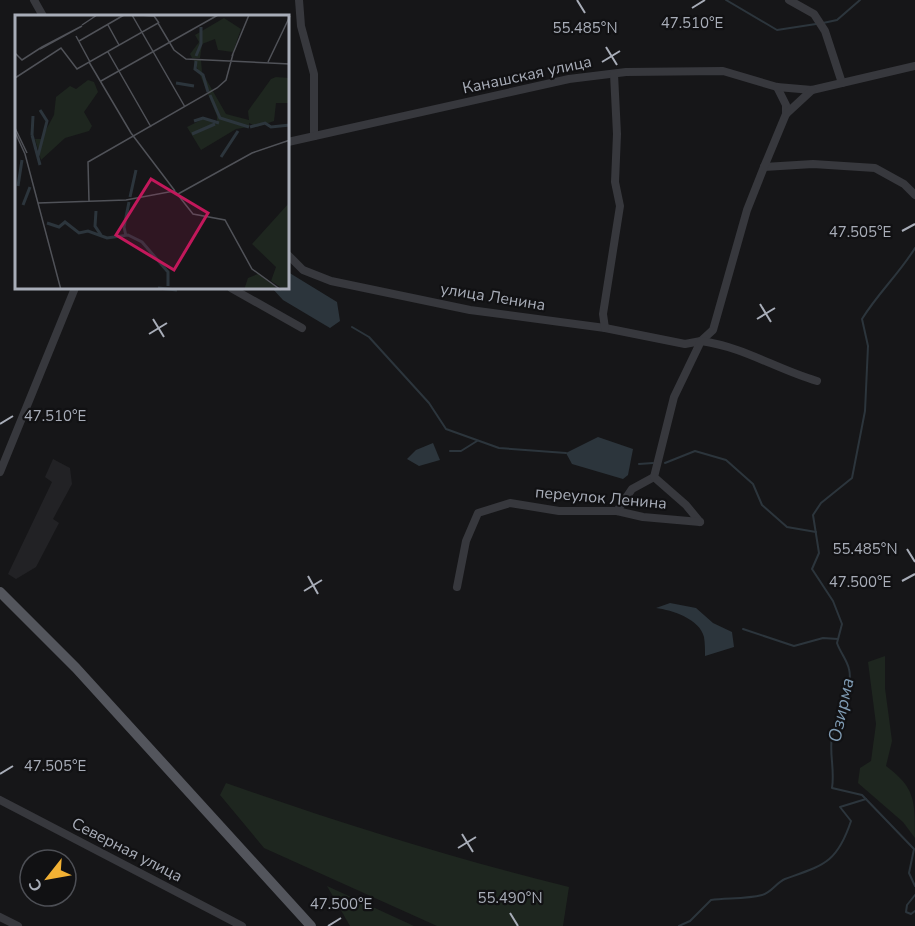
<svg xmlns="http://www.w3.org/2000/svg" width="915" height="926" font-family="'Nunito Sans',sans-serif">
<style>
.built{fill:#222225}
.green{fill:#1e261f}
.water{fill:#2c353c}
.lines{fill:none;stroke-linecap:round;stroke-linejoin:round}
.stream{stroke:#2c353c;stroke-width:2}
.minor{stroke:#37383d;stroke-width:8}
.major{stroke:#53555c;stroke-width:10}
.ticks{fill:none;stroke:#a8adb8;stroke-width:2}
.labels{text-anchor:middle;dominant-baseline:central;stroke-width:4.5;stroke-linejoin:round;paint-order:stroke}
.street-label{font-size:16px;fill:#a8adb8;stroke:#111113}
.water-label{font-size:18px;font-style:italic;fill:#7f9bb3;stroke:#111113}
.inset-river{fill:none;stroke:#2c353c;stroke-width:3}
.inset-road{fill:none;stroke:#505258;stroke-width:1.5}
.view{fill:#c2185b;fill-opacity:0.15;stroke:#c2185b;stroke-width:3}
.inset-edge{fill:none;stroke:#a8adb8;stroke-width:3}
.ticks-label{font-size:15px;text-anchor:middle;fill:#a8adb8;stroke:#111113;stroke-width:4.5;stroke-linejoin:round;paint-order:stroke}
</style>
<rect width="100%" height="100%" fill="#161618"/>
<polygon class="built" points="53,459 70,468 72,484 53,519 59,523 36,567 16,579 8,574 52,482 45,477"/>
<g class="green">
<path d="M885 656V688L892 741 886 766C915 788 915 799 915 838L903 822 858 783 860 768 871 761 876 724 868 662Z"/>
<path d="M226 783C339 823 452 858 569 887L563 926H437L264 848 220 795Z"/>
<polygon points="327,886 414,926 350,926"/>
</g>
<g class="water">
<polygon points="288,272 337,302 340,321 330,328 283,300 272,288 288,288"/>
<polygon points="598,437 633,449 628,475 623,479 572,464 566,453"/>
<polygon points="433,443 440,460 419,466 407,459 416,450"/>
<path d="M670 603 696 608 713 623 732 632 734 647 705 656C705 650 705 643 704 637 700 619 672 610 656 608Z"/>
</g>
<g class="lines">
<g class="stream">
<polyline points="726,0 777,30 816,24"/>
<polyline points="823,23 837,20 860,0"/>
<path d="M915 248C899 274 878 293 862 319L868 346 865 411 852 478 821 503 813 515 819 553 812 569 833 601 842 624 837 643C840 652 847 660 849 669 854 688 836 716 832 736 829 753 835 770 832 788L862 795 914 849 909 873 915 886"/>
<polyline points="352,327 369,337 429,403 446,429 499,448 566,453"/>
<polyline points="450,451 461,451 477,441"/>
<polyline points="665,463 695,451 726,460 753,484 762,505 787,527 816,532"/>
<polyline points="639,464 653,463"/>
<polyline points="743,629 794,646 823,638 838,639"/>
<polyline points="915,895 907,905 906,912 911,914 915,911"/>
<path d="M679 926 690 921 711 900C727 898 747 899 762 895 771 893 777 882 785 879 824 865 837 863 851 821L840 807 866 799"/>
</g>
<g class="minor">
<polyline points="34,0 43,16"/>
<polyline points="299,0 301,26 314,74 314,136"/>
<polyline points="789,0 814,14 825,31 842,83"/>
<polyline points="777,87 786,105 786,114"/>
<polyline points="288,142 569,79 626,72 723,71 777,87 812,90 915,66"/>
<polyline points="764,167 813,164 875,168 904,184 915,195"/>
<polyline points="288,255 303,270 331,281 470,310 605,328 685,344 701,341 713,330 747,210 764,167 786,114 812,90"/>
<polyline points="231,288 302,328"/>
<polyline points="605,328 603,314 620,206 615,182 617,134 614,74"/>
<polyline points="0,472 75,288"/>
<polyline points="617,511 632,489 654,477"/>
<path d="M700 522 686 505 654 477 674 397 701 341C744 347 776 369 817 381"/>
<polyline points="457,587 466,541 478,513 510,503 559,511 617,511 643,517 700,522"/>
<polyline points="0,800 242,926"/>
<polyline points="0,917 18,926"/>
</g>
<polyline class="major" points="0,592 76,668 311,926"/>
</g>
<path class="ticks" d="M577 0 585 13M692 8 705 0M606 47 617 65M602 62 620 51M902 231 915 224M760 304 771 322M153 319 164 337M757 319 775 308M149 334 167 323M0 424 13 416M907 549 915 562M308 576 318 594M902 581 915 574M304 591 322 580M0 774 13 766M462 834 473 852M458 848 476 837M510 913 518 926M328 926 341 918"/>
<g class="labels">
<g class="street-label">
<text transform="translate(527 75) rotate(-12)">Канашская улица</text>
<text transform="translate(493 297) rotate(9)">улица Ленина</text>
<text transform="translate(601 498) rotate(5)">переулок Ленина</text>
<text transform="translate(127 850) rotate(27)">Северная улица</text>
</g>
<g class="water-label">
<text transform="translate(841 710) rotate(-78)">Озирма</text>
</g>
</g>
<g transform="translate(15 15)">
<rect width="274" height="274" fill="#161618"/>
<path d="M209 3 226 14 218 37 203 35 200 24 187 29 185 43H177L175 39 184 27 180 20ZM179 45H186L187 57 211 99 234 105 233 96 256 64 261 62 274 63V88H261L259 106 242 112 234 108V112L221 114 186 135 172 112 190 103 202 107V101ZM73 65 79 67 83 77 69 97 77 111 74 116 50 123 26 145 20 124H26L39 100 41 82 55 71 61 74ZM274 188V274H268L256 266 261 252 237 229ZM243 259 265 275H229L233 263Z" fill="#1e261f"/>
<path class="inset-river" d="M181 41 186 29V12M181 46 180 54 188 60 193 77M161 68 179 71M195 80 205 103 234 112M179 106 188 103 204 108M235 112 250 108 256 112 275 110M177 119 200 109M17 120 25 150M17 120 18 101M23 141 32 106 25 95M206 142 223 116M3 171 7 145M115 182 121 155M8 190 15 172M81 196 80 211 86 220M32 208 44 212 50 207 64 218 73 216 92 223 113 220 127 227 153 257V271M111 221 109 212 114 187M143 273 162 275"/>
<path class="inset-road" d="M117 0 170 92M125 0 139 1 144 8M67 10 82 0M93 10 104 30M61 21 75 47M64 26 109 0M93 37 136 112M0 38 7 45 27 32 67 11 25 34M217 41 234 0M74 47 116 118 160 176M253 47 275 1M0 63 46 33 62 54 143 8 159 35 171 44 275 49M86 66 203 0M0 113 12 138M0 117 10 139 46 275M163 180 178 199 210 205 237 254 266 275M74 186 73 147 202 73 211 65 218 39M23 188 111 185 159 176 163 179 237 138 275 125"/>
<path class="view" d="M136 164 193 198 159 255 101 220Z"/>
<rect width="274" height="274" class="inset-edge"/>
</g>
<g class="ticks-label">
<text x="692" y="28">47.510°E</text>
<text x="585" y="33">55.485°N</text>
<text x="860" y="237">47.505°E</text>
<text x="55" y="421">47.510°E</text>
<text x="865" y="554">55.485°N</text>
<text x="860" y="587">47.500°E</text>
<text x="55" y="771">47.505°E</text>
<text x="510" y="903">55.490°N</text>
<text x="341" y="909">47.500°E</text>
</g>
<g transform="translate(48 878) rotate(239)"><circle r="28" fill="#111113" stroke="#4d4f55" stroke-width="1.5"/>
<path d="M0-4.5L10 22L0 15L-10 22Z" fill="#f2b134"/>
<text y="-9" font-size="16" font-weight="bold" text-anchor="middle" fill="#a8adb8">С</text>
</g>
</svg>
